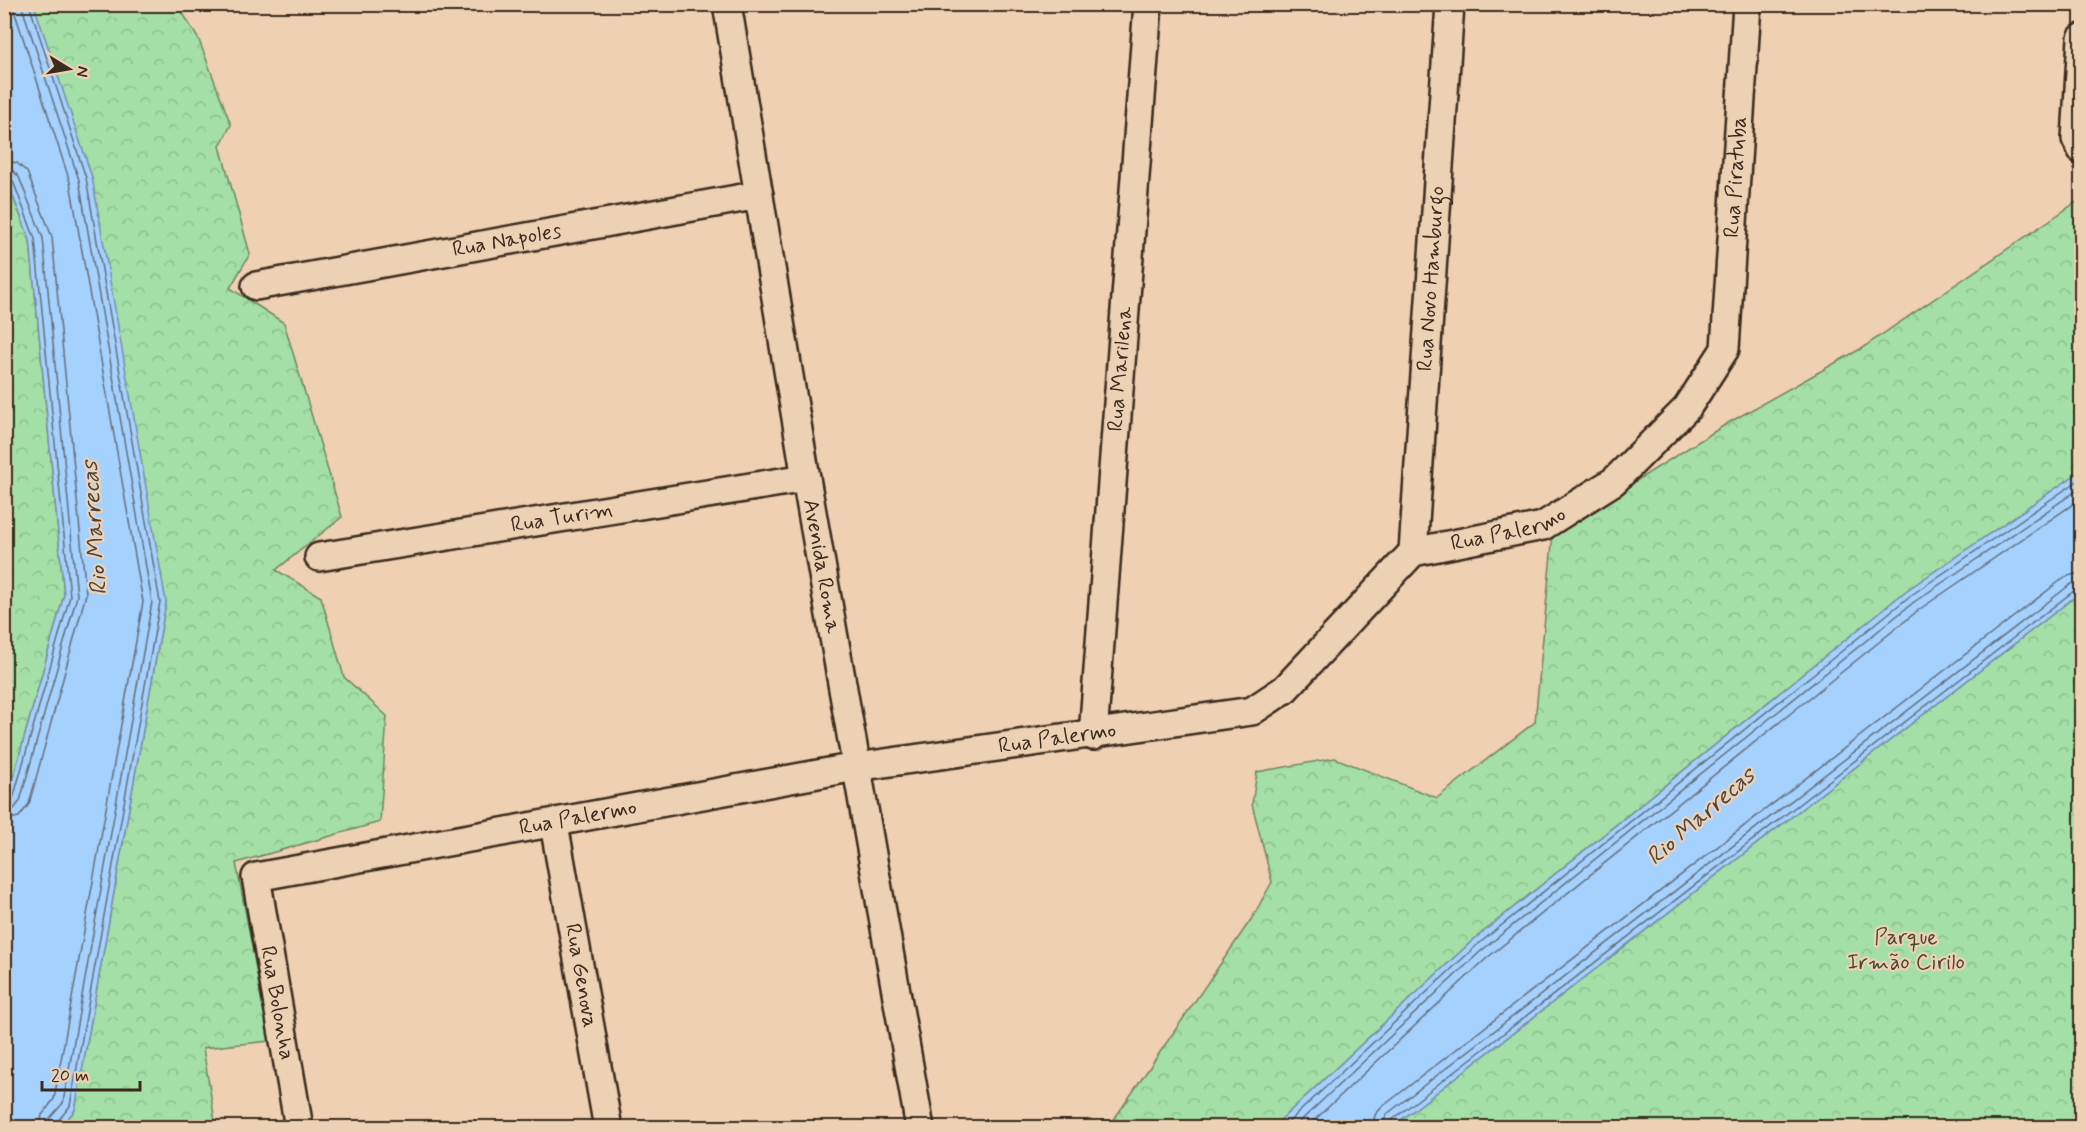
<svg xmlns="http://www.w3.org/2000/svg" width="2086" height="1132" font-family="Mynerve,sans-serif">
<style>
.forest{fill:url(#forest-crowns);stroke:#6f8462;stroke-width:1.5}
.water{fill:#a4d1ff;stroke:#7a8ea5;stroke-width:1.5}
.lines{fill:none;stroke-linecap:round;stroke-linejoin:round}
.shore{stroke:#656d78;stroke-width:1.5}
.street-casing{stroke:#3b2a1e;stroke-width:32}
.street{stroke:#ecd1b4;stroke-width:27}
.labels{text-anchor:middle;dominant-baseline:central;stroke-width:4.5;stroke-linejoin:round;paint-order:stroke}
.street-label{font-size:22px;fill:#3b2a1e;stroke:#ecd1b4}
.park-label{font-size:22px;fill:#4b4532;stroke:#ecd1b4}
.water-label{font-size:24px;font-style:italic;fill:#4b4340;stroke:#ecd1b4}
</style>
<defs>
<pattern id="forest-crowns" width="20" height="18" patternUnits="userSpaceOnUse" patternTransform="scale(1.5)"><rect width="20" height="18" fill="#a3dfa6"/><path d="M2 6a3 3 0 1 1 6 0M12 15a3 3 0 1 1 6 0" fill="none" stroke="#8dc08e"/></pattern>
</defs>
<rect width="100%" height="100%" fill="#efd0b3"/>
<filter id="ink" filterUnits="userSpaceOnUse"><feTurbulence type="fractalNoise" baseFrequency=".0167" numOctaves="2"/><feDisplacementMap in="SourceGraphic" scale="12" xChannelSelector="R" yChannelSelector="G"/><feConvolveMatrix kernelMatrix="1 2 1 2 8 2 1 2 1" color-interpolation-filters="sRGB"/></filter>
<g filter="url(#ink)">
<g class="forest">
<polygon points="34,5 178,5 199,40 231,125 220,146 250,254 230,288 284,323 342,517 276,570 321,597 344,677 387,716 380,822 236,863 270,1041 203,1048 216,1127 60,1127 75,1110 166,602"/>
<polygon points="5,176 30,240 64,595 5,807"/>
<polygon points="2081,199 2081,471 1906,591 1472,941 1273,1127 1108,1128 1252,918 1272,882 1252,804 1257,772 1335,758 1437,798 1535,722 1553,533 1728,423 1862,348"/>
<polygon points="2081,592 2081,1127 1392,1127"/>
</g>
<g class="water">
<polygon points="5,4 34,5 92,177 166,602 75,1110 60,1127 4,1127 5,807 64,595 30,240 5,176"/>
<polygon points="2081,471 2081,592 1392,1127 1273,1127 1472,941 1906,591"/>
</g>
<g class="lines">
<g class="shore">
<polyline points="12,4 70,182 143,602 54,1099 42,1115 39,1128"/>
<polyline points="21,4 79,180 152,602 63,1103 50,1118 48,1128"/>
<polyline points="29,4 86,178 160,602 70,1106 57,1122 56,1128"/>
<polyline points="4,160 17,163 27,172 52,237 86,594 29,804 19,817 4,820"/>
<polyline points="4,169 13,171 19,177 43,238 77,596 20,801 14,809 4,811"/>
<polyline points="4,177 13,181 35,239 70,596 13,799 4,804"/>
<polyline points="1282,1128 1476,946 1910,596 2082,478"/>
<polyline points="1293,1128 1481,951 1914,602 2082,487"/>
<polyline points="1306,1128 1487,958 1920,609 2082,498"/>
<polyline points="1372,1128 1375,1115 1382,1107 2065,577 2082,572"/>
<polyline points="1381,1128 1387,1114 2071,584 2082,581"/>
<polyline points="1389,1128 1392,1120 2075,590 2082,588"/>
</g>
<g class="street-casing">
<g id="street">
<path id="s1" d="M727 4 806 478 920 1128"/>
<polyline points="2082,38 2076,139 2082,150"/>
<path id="s2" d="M256 286 759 195"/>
<path id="s3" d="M1413 552 1450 4"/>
<path id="s4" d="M319 557 806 478"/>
<path id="s5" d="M1093 736 1148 4"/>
<path id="s6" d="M554 824 608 1128"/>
<path id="s7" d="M299 1128 256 877 856 767 1252 711 1285 689 1413 552 1543 526 1614 481 1687 408 1725 349 1747 4"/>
</g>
</g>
<use href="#street" class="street"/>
</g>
</g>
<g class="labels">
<g class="street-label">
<text stroke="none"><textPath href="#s7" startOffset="2054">Rua Piratuba</textPath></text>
<text stroke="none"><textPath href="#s2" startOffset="255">Rua Napoles</textPath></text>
<text stroke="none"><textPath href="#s3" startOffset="274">Rua Novo Hamburgo</textPath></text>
<text stroke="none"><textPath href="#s5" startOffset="368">Rua Marilena</textPath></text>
<text stroke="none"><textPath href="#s4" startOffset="246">Rua Turim</textPath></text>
<text stroke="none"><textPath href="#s7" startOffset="1590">Rua Palermo</textPath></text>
<text stroke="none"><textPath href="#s1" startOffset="570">Avenida Roma</textPath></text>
<text stroke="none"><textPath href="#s7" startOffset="1068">Rua Palermo</textPath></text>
<text stroke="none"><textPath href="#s7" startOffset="582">Rua Palermo</textPath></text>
<text stroke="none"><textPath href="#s6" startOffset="154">Rua Genova</textPath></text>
<text transform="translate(277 1003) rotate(80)">Rua Bolonha</text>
</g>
<g class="park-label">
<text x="1906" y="938">Parque<tspan x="1906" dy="25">Irmão Cirilo</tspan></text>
</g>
<g class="water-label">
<text transform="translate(95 528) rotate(-94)">Rio Marrecas</text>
<text transform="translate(1701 817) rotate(-41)">Rio Marrecas</text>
</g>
</g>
<rect width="2086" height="1132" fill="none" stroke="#ecd1b4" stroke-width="24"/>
<rect x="12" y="12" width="2062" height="1108" fill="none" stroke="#3b2a1e" stroke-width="2" filter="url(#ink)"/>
<g transform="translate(69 69) rotate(101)" stroke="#ecd1b4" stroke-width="4.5" paint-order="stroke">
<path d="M0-4.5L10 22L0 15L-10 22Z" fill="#3b2a1e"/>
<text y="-9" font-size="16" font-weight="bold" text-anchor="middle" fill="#3b2a1e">N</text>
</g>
<path d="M42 1081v9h98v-9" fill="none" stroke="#3b2a1e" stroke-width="3"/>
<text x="51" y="1081" font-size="18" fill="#3b2a1e" stroke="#ecd1b4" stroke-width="4.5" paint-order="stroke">20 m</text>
</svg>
